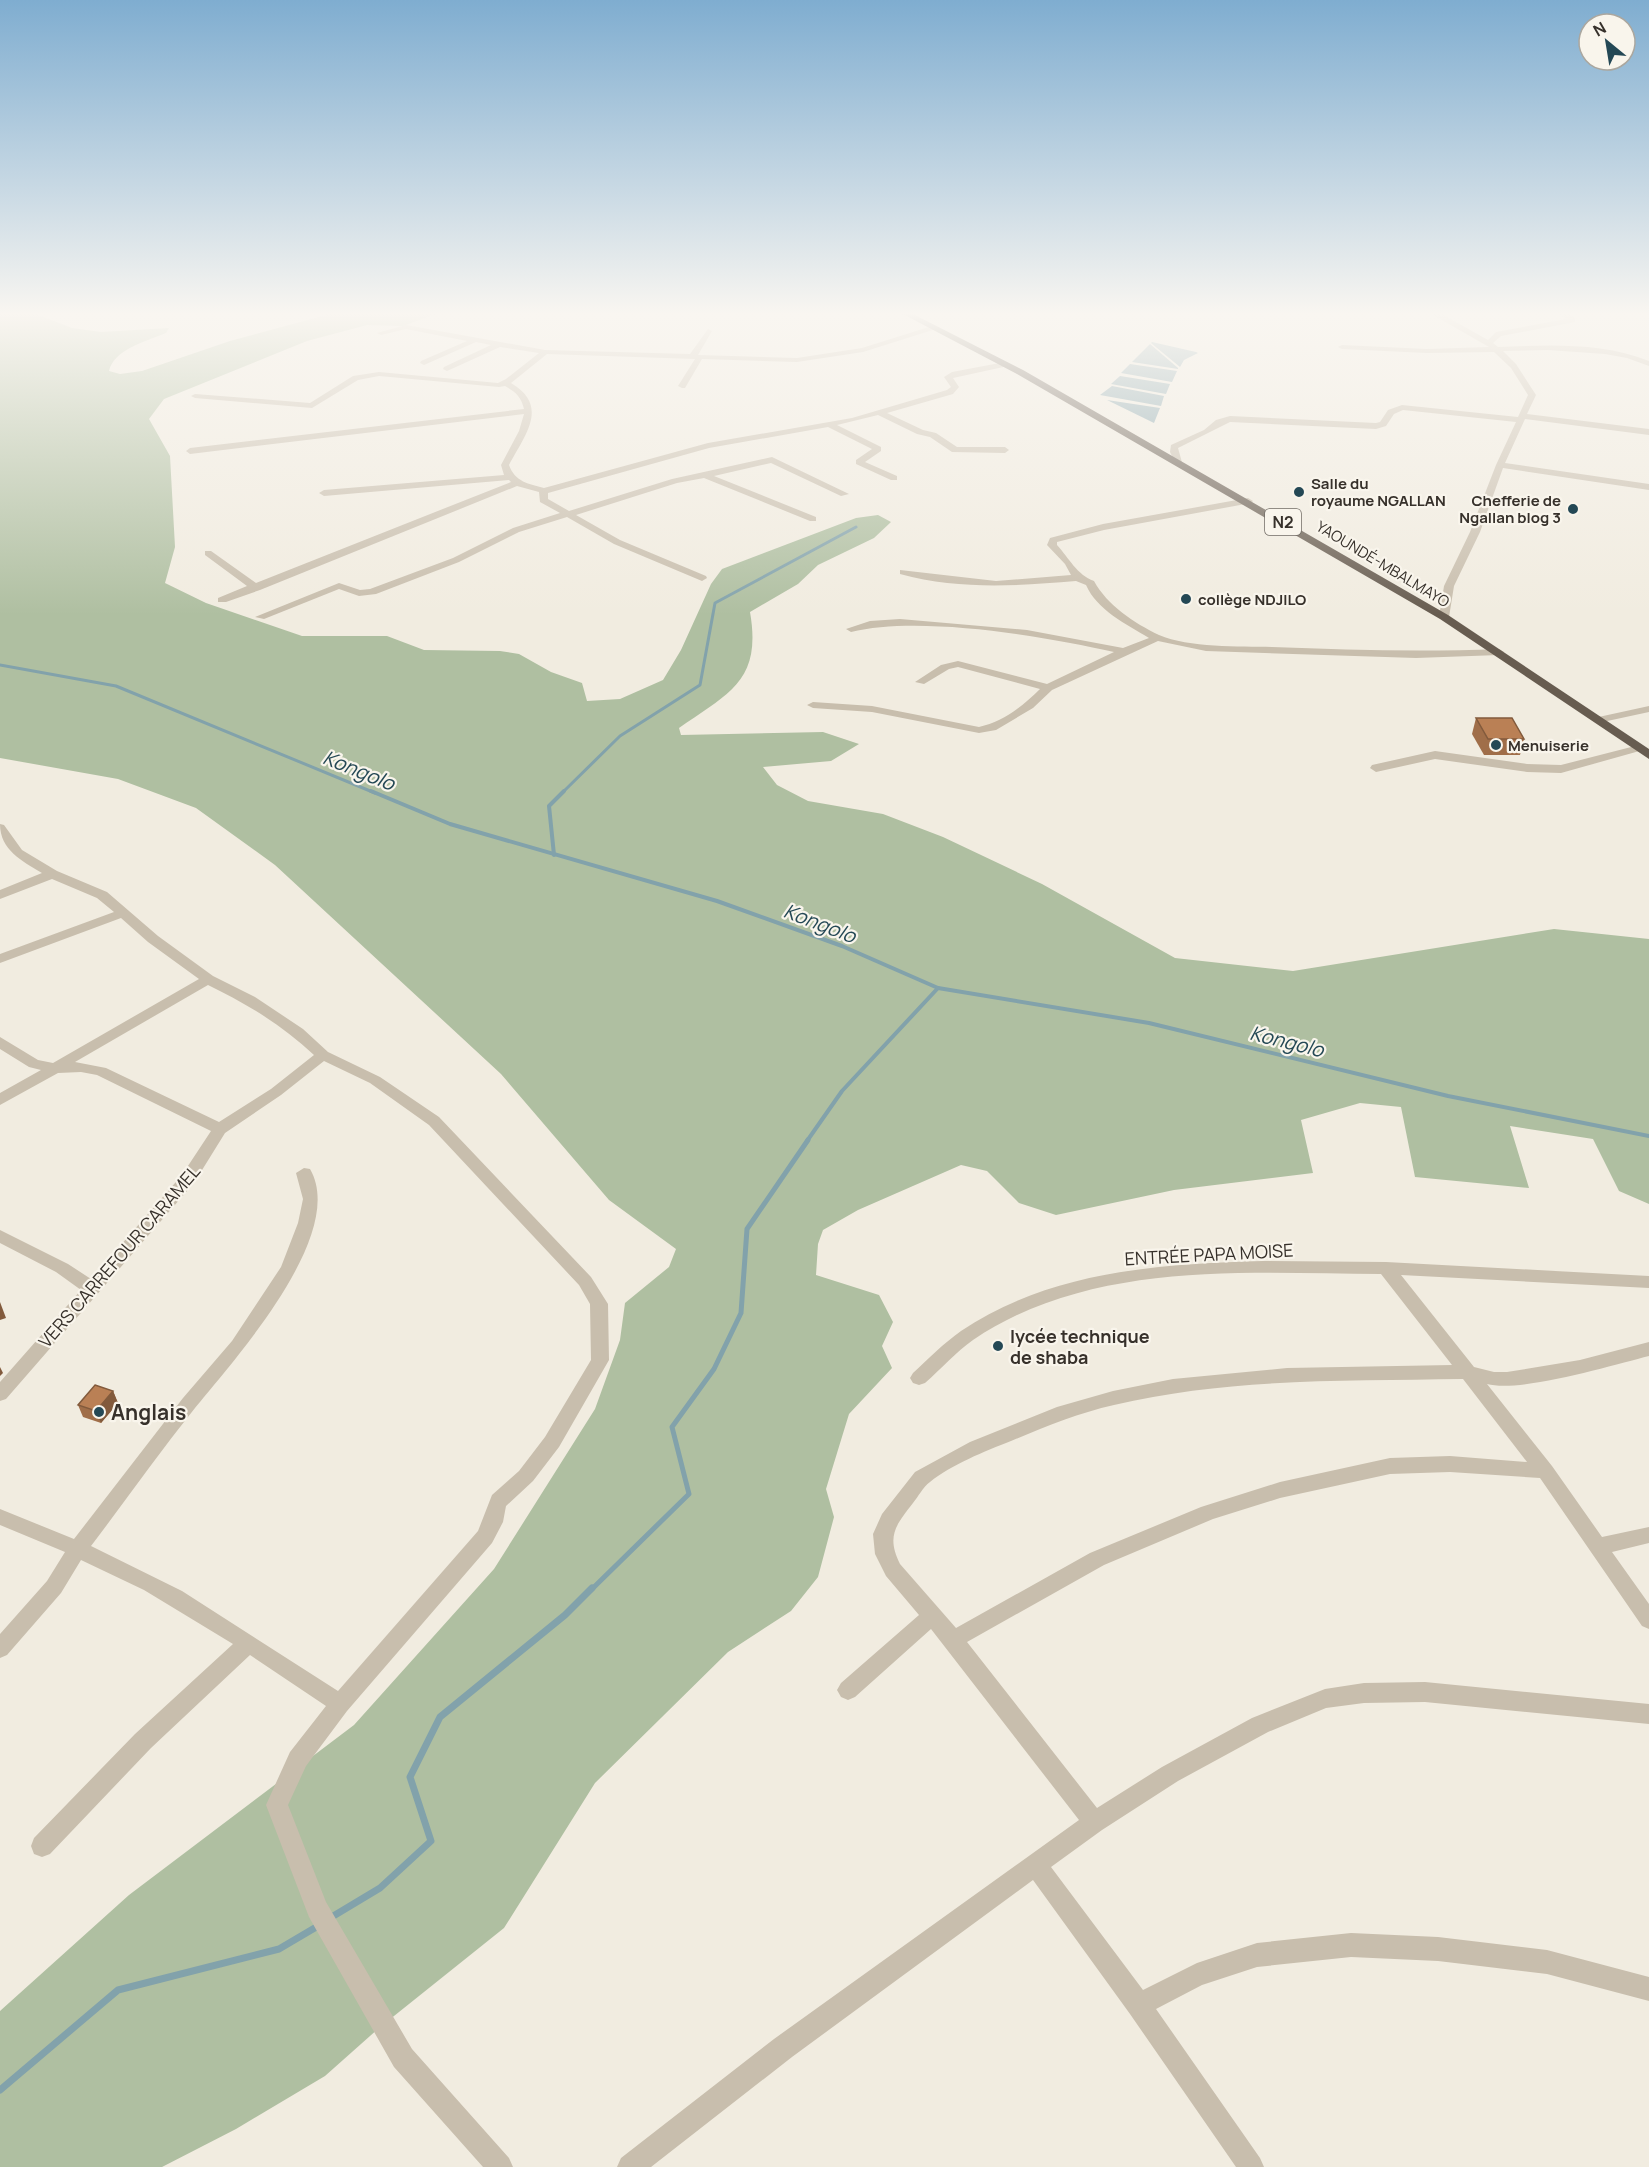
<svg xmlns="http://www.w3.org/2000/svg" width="1649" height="2167" font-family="Manrope,sans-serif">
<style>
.green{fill:#afbfa1}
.water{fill:#82a2ab}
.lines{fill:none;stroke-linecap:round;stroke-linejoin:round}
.stream-far3{stroke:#82a2ab;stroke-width:3}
.stream-far2{stroke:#82a2ab;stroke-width:4}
.stream-far1{stroke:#82a2ab;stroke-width:5}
.stream{stroke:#82a2ab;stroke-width:7}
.minor{fill:#c8bead;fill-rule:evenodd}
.trunk{fill:#675c50;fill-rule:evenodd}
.wall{fill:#a06e49}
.shaded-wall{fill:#825a3c}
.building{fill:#ba8055;stroke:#825a3c;stroke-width:1.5}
.poi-dot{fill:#244855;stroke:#f9f5ec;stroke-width:2}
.labels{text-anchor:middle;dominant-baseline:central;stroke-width:4.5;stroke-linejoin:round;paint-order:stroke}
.far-poi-label{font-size:15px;font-weight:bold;fill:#37312b;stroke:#f9f5ec;text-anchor:start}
.far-street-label{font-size:15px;fill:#37312b;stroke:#f9f5ec}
.shield{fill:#f9f5ec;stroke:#716c65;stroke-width:1.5}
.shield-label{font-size:16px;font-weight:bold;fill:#37312b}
.street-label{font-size:18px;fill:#37312b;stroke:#f9f5ec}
.poi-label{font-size:18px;font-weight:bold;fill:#37312b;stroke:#f9f5ec;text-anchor:start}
.water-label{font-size:20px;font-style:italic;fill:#244855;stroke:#f9f5ec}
.near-poi-label{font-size:21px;font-weight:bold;fill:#37312b;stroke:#f9f5ec;text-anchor:start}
</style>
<rect width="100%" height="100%" fill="#f1ece0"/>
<path class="green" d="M0 312H31L72 328 101 332 169 328 166 333C147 341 114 349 109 371L120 374 142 371 230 341 337 312H441L403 326 367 325 307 341 164 399 149 419 170 456 175 547 165 583 206 603 302 636H387L424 650 500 651 519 654 551 672 582 683 587 701 620 699 663 680 681 650 711 584 722 569 856 518 878 515 891 522 874 538 818 565 798 584 750 612C762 681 729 693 679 728L681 735 823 732 859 744 831 761 763 767 777 785 808 801 883 814 943 837 1042 884 1175 958 1293 971 1554 929 1649 939V1204L1619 1191 1593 1139 1510 1126 1529 1188 1415 1177 1401 1107 1360 1103 1301 1120 1313 1173 1174 1190 1056 1215 1019 1203 987 1171 961 1165 858 1210 823 1230 818 1244 816 1275 879 1295 893 1322 882 1346 892 1368 849 1414 826 1489 834 1517 818 1577 791 1611 728 1652 595 1783 504 1928 379 2028 325 2076 236 2129 162 2167H0V2011L129 1895 354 1725 494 1569 595 1409 620 1340 625 1303 669 1267 676 1249 609 1200 501 1074 275 865 196 808 118 779 0 758Z"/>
<g class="water">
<polygon points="1152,342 1196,352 1198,353 1184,360 1180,367 1151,343"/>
<polygon points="1150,344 1178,368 1178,369 1132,362"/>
<polygon points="1130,364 1177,371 1172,382 1121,373"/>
<polygon points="1120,376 1170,384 1166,394 1111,384"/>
<polygon points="1112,386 1164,396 1161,406 1100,395"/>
<polygon points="1107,400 1160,408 1154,423"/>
</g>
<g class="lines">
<g class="stream-far3">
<polyline points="0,665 116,686 375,793"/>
<polyline points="562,793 620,736 700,685 715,603 856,527"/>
</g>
<g class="stream-far2">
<polyline points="371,791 450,824 717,901 842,946 938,988 1149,1023 1448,1096 1649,1136"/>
<polyline points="554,855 549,806 564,791"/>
<polyline points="807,1141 842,1091 938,988"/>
</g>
<polyline class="stream-far1" points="591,1590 689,1494 672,1427 714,1369 741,1313 747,1229 808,1140"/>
<g class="stream">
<polyline points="330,1918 380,1888 431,1841 410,1777 440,1717 565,1615 592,1588"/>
<polyline points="0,2090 118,1990 279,1949 318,1926"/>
</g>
<g class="minor">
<path d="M1428 312H1438L1488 340 1496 332 1566 319 1557 312H1566L1575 318V322L1501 336 1493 343 1498 347C1548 345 1601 342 1649 361V366L1627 358 1605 354 1548 350 1503 351 1516 364 1536 395 1527 414 1649 429V435L1525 419 1505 463 1649 484V490L1503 468 1480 532 1454 586 1449 617 1444 620 1439 617 1444 586 1470 532 1496 465 1516 422 1403 410 1394 414 1386 426 1376 429 1230 422 1178 448 1183 466H1177L1170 452 1171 445 1204 430 1216 420 1230 416 1376 423 1380 422 1388 410 1402 405 1518 417 1528 395 1511 368 1494 352 1427 353 1342 349 1338 347 1342 345 1427 349 1489 347Z"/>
<path d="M406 325 545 350 690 354 708 329 712 331 698 355 797 358 862 348 932 326 939 328 863 352 797 362 702 359 685 388H682L678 386 695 359 547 354 511 383C550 406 525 435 509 465 515 482 529 484 544 488L708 443 852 418 947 390 951 387 944 377 952 372 1005 362 1009 364 1008 366 953 378 959 387 953 394 887 413 923 430 936 433 957 447H1005L1009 450 1005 453 952 452 930 437 917 434 878 415 837 425 881 447V451L865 462 897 476V480H891L856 464V460L872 449 828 427 709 448 548 493V499L569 511 672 479 772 457 849 494 841 496 771 463 714 476 816 517V521H810L704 478 677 483 576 515 620 540 706 576 707 578 702 581 614 544 567 517 519 532 459 562 376 594 359 596 339 589 264 619 255 617 339 583 360 590 370 589 453 558 513 528 560 513 540 502 539 492 517 486 260 590 226 602H218V598L247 586 205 555V551H211L256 583 511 482 509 480 324 496 319 493 324 490 504 475 501 465 519 431 524 414 190 454 186 451 190 448 524 409C521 396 515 392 505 386L499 387 379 376 358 380 312 408 195 398 191 396 195 394 310 403 353 376 379 372 498 383 506 379 539 353 500 347 447 371 443 369 444 367 491 345 476 342 424 365 420 363 421 361 467 341 406 329 381 335 377 333Z"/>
<path d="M1248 498 1253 501 1251 503 1104 530 1057 542V545C1069 558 1077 575 1094 581 1107 605 1134 623 1159 635 1189 648 1239 646 1272 647 1348 650 1423 652 1499 649L1504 652 1499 655 1416 658 1206 651 1158 641 1052 690 1033 708 996 730 979 733 872 712 813 708 807 705 813 702 872 706 979 727C1003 722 1023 706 1040 689L958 667 949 669 924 684 915 682 941 665 958 661 1047 684 1114 652C1044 636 919 615 851 632L846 629 870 621 900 619 1027 630 1123 648 1149 638C1126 624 1097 610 1086 585L1076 581C1016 586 959 590 900 574V570L996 581 1071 575 1065 564 1047 545 1050 538 1103 524Z"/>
<polygon points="1649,706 1649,712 1598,723 1592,720 1594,718"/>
<polygon points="1639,745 1645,748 1643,750 1561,773 1527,772 1435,759 1376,772 1370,768 1372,765 1435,751 1527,764 1561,765"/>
<path d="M0 824 4 825 22 850 57 871 107 892 158 936 213 976 255 997 303 1029 328 1052 380 1077 439 1117 591 1277 608 1304 609 1360 559 1447 533 1481 506 1506 503 1522 492 1543 347 1711 306 1766 288 1805 326 1902 412 2049 509 2158 513 2167H483L394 2067 309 1917 266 1805 290 1752 326 1706 250 1655 151 1748 50 1854 42 1857 34 1854 31 1846 34 1838 135 1734 233 1644 144 1590 81 1560 61 1593 7 1655 0 1658V1634L47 1581 65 1552 0 1525V1509L74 1539 183 1398 232 1341 281 1267 298 1223 303 1199 296 1173 304 1168 310 1169C348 1234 234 1360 195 1408 159 1453 126 1500 91 1546L182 1591 338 1691 478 1531 492 1495 519 1471 545 1437 591 1360 590 1304 579 1285 429 1125 370 1083 324 1061 281 1095 225 1133 194 1183 6 1399 0 1401V1382L81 1290 56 1272 0 1243V1230L68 1264 91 1279 182 1175 211 1131 97 1075 81 1072 58 1073 0 1105V1093L41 1070 29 1067 0 1049V1037L38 1060 53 1063 199 979 148 942 121 918 0 963V954L114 912 97 898 52 879 0 899V890L42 873C22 861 0 850 0 824ZM208 985C247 1004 282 1025 314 1055L271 1089 219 1122 106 1068 75 1062Z"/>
<path d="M1263 1261 1386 1262 1649 1276V1288L1401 1275 1474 1367 1494 1372H1507L1580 1360 1649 1342V1356C1613 1365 1521 1393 1487 1384L1552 1466 1602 1537 1649 1527V1543L1612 1552 1649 1604V1629L1642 1626 1540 1478 1450 1472 1390 1474 1280 1498 1213 1519 1104 1565 967 1642 1097 1808 1162 1767 1252 1718 1325 1689 1364 1683 1425 1682 1649 1704V1724L1425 1702 1364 1703 1326 1708 1268 1732 1178 1781 1102 1830 1051 1867 1143 1990 1197 1963 1257 1943 1351 1933 1438 1937 1547 1950 1649 1977V2001L1547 1974 1438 1961 1351 1957 1257 1967 1202 1985 1156 2009 1260 2158 1264 2167H1236L1130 2014 1033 1880 792 2057 651 2167H617L621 2158 774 2039 1079 1820 931 1629 855 1697 848 1700 841 1697 837 1690 841 1683 919 1615 886 1576 875 1554 873 1534 882 1514 915 1472 970 1442 1057 1407 1113 1391 1173 1379 1287 1368 1452 1365 1381 1274C1246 1273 1091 1260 973 1340 956 1352 941 1369 925 1383L919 1385 913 1383 910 1378 913 1373C928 1359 944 1343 961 1331 1050 1271 1159 1264 1263 1261ZM1463 1379 1527 1462 1450 1456 1390 1458 1280 1482 1201 1507 1090 1553 956 1628 900 1564C886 1536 896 1525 913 1503 918 1497 923 1487 930 1482 951 1465 985 1451 1011 1441 1045 1427 1078 1413 1114 1405 1228 1378 1346 1381 1463 1379Z"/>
</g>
<polygon class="trunk" points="899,312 909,312 1023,370 1448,615 1649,749 1649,759 1440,619 1017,374"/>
</g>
<g class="wall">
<polygon points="1476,718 1524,739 1520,755 1484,755 1472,734"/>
<polygon points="113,1391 118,1403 101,1423 83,1417 78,1405"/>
</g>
<g class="shaded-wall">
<polygon points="0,1302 6,1318 0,1320"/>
<polygon points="0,1367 3,1373 0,1376"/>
<polygon points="113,1391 118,1403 101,1423 96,1411"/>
</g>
<g class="building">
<polygon points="1476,718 1512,718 1524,739 1488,739"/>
<polygon points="95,1385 113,1391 96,1411 78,1405"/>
</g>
<linearGradient id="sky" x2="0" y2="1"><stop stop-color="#7fadd0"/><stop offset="0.51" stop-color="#f9f6f1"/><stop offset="1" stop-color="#f9f6f1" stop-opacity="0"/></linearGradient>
<rect width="1649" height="615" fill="url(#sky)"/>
<g class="poi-dot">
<circle cx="1299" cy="492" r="6"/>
<circle cx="1573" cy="509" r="6"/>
<circle cx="1186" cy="599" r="6"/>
<circle cx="1496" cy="745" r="6"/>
<circle cx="998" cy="1346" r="6"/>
<circle cx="99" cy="1412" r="6"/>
</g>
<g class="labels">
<g class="far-poi-label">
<text x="1311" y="483">Salle du<tspan x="1311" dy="17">royaume NGALLAN</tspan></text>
<text x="1561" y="500" text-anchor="end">Chefferie de<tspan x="1561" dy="17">Ngallan blog 3</tspan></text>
<text x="1198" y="599">collège NDJILO</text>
<text x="1508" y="745">Menuiserie</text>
</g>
<g class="far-street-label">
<text transform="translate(1383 564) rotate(31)">YAOUNDÉ-MBALMAYO</text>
</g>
<rect class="shield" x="1265" y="509" width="36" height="26" rx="4.5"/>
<g class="shield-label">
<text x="1283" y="522">N2</text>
</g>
<g class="street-label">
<text transform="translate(1209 1254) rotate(-3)">ENTRÉE PAPA MOISE</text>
<text transform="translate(119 1256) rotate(-49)">VERS CARREFOUR CARAMEL</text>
</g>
<g class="poi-label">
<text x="1010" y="1336">lycée technique<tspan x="1010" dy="21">de shaba</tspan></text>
</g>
<g class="water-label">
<text transform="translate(359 770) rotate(22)">Kongolo</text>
<text transform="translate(820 923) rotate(21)">Kongolo</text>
<text transform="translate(1287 1041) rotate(14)">Kongolo</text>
</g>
<g class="near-poi-label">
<text x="111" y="1412">Anglais</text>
</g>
</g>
<g transform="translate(1607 42) rotate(330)"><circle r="28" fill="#f9f5ec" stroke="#aba79f" stroke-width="1.5"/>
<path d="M0-4.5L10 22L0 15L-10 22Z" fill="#244855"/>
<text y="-9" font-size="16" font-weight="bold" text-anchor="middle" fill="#37312b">N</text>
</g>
</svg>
